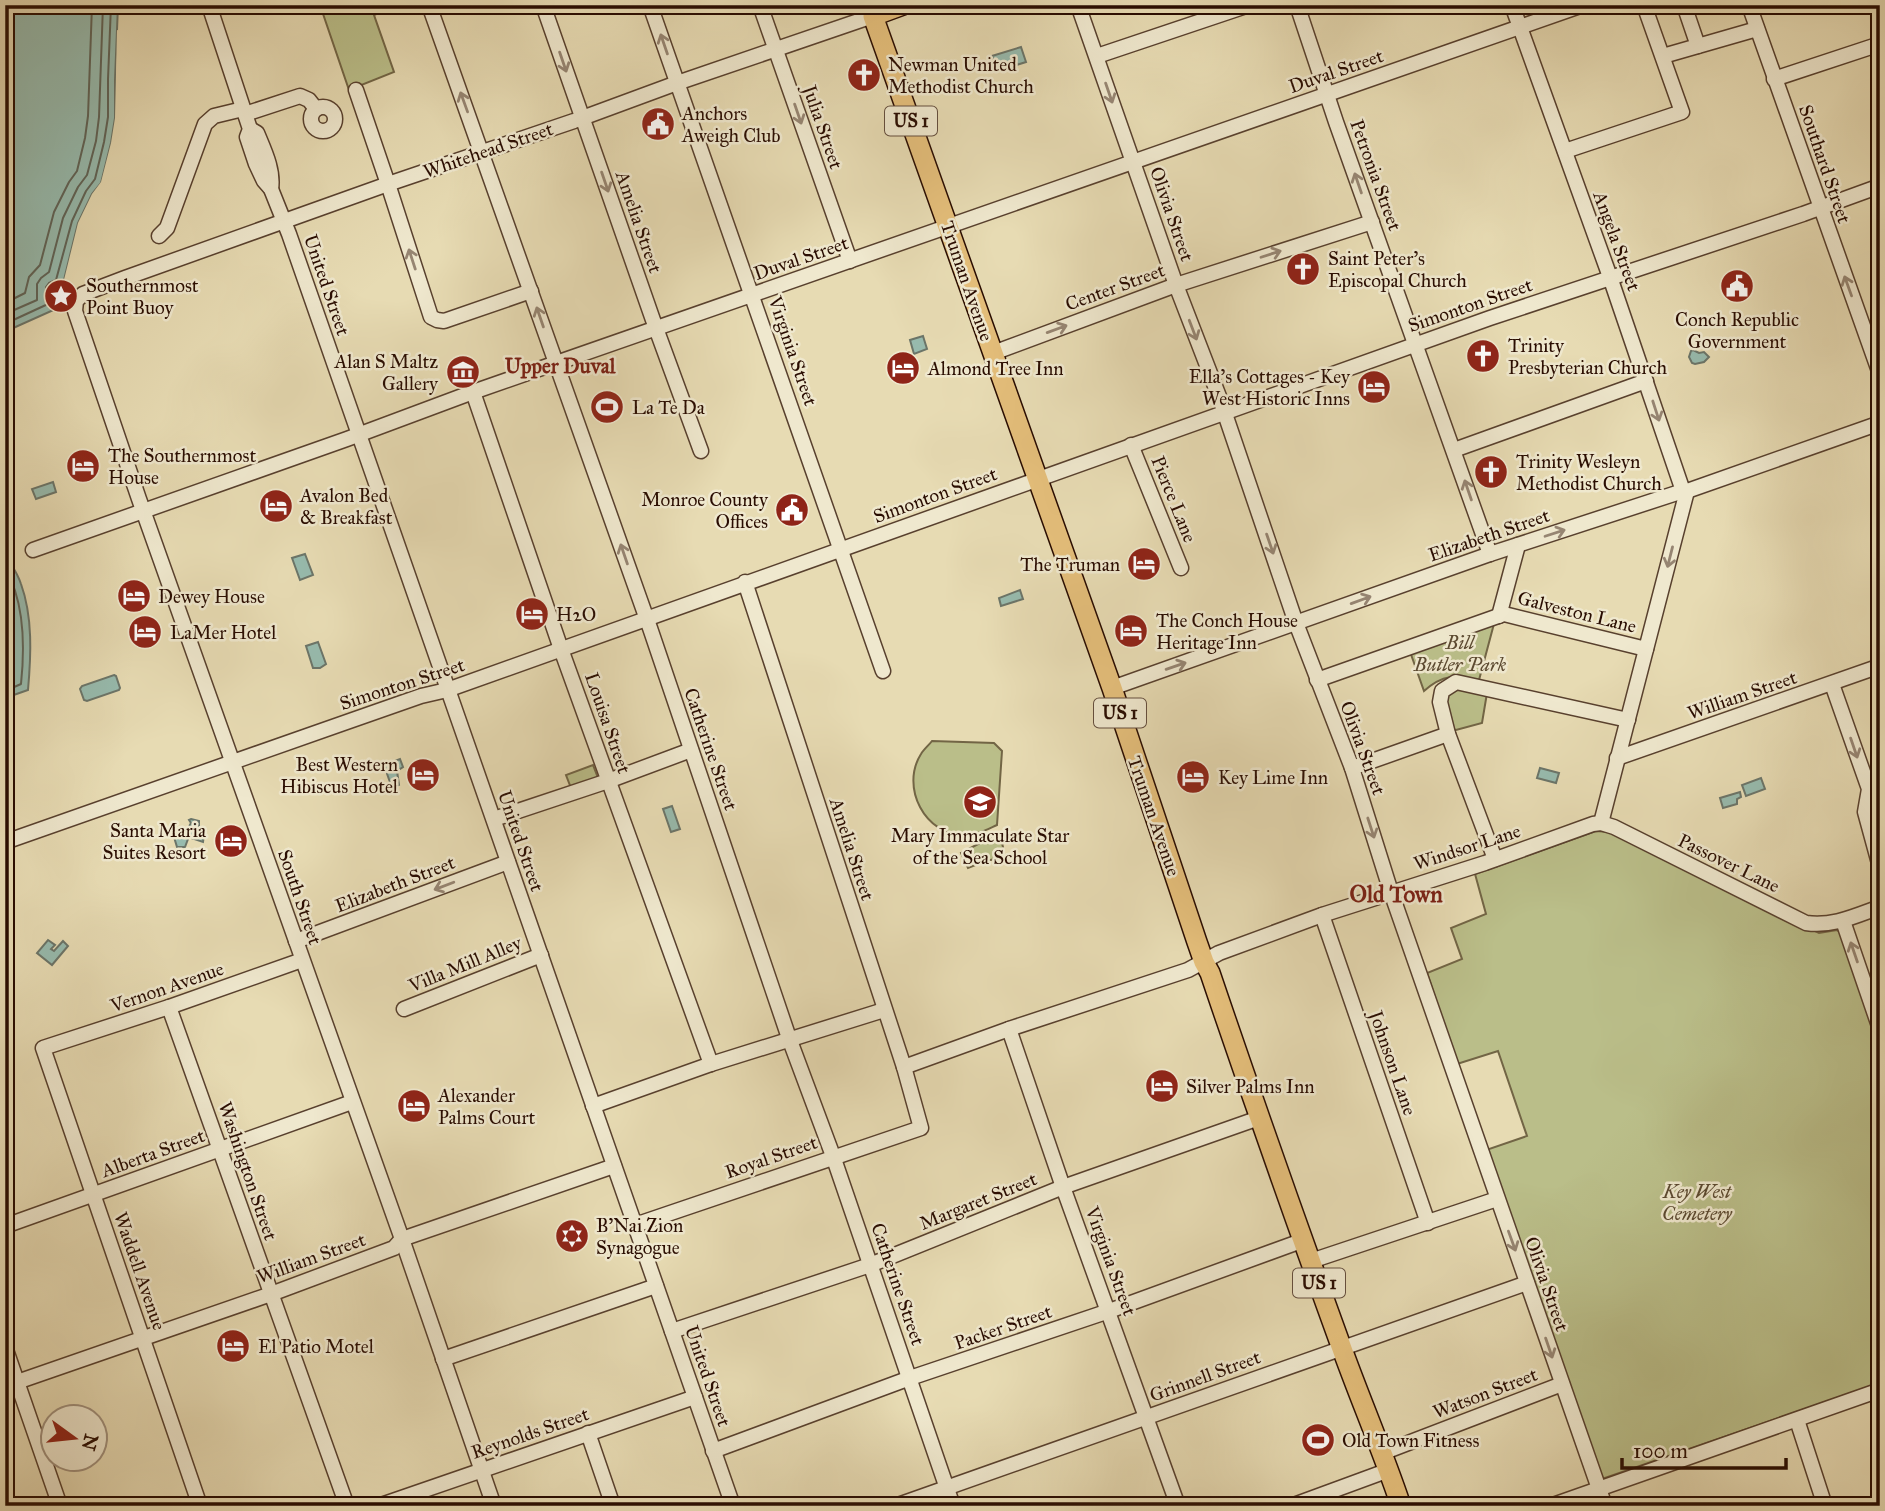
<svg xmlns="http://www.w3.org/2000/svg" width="1885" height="1511" font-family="'IM FELL Great Primer',serif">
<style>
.green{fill:#babe89;stroke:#726545;stroke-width:2}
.water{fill:#97bbae;stroke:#6b7569;stroke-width:2}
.pier{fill:#e7dbb3}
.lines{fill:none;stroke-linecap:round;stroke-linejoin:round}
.shore{stroke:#606458;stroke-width:2}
.minor-casing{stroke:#58402e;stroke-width:17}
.major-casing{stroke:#290c01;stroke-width:22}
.minor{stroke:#efe8ce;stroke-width:14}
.major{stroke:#e4be7a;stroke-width:19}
.oneway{stroke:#968572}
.labels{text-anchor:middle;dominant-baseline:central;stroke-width:5;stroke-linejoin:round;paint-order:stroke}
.shield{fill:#efe8ce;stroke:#644e3e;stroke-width:2}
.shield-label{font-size:18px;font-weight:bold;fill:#290c01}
.poi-label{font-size:19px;fill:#290c01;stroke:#efe8ce;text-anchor:start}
.street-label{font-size:19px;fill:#290c01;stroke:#efe8ce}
.park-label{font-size:19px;font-style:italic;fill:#5c4a31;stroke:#efe8ce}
.neighbourhood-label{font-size:21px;font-weight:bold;fill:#7a1f14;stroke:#efe8ce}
.quarter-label{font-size:23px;font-weight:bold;fill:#7a1f14;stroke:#efe8ce}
</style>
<rect width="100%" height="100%" fill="#e7dbb3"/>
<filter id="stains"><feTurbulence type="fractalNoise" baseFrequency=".00286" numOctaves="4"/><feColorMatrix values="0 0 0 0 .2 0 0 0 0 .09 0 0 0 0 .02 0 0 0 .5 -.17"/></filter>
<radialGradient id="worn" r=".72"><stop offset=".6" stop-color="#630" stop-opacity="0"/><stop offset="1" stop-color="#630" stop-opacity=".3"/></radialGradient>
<g class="green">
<polygon points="320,5 397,5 374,15 394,72 349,90"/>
<path d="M1495 620 1479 680C1455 675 1443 674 1424 691L1408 646Z"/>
<polygon points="1452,689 1487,693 1482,723 1456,730 1452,729 1445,695"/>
<path d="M932 741 994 743 1002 751 997 825C986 830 977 835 965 835 925 836 900 787 921 754 924 749 929 745 932 741Z"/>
<polygon points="593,765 598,778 571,788 566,775"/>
<polygon points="1596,831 1609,832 1819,933 1837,930 1841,933 1880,1046 1880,1383 1602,1479 1486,1150 1527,1136 1498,1051 1457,1064 1427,973 1462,959 1451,928 1486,914 1475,874"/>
<polygon points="999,833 1003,847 1001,854 991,860 988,860 968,868 961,853"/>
</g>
<g class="water">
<polygon points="5,5 118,5 115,80 115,118 111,143 101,183 92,194 78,223 62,288 51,290 58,308 11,329 5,367"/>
<polygon points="1021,47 1026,62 997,71 992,56"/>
<polygon points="923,336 927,349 914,354 910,340"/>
<polygon points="1693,350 1699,353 1704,352 1709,357 1704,362 1695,364 1692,363 1689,357 1691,351"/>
<polygon points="53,482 56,492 36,499 32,489"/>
<path d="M5 554C11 564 18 574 21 584 33 617 31 656 28 690L5 698Z"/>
<polygon points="305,554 313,575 300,580 292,558"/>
<polygon points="1020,590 1023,599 1001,606 999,598"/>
<polygon points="318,642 326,664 320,668 313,668 306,646"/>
<polygon points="114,675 116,676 120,688 119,690 87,701 84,700 80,689 82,686"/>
<polygon points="400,759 403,767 397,771 399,785 392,788 384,765"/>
<polygon points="1540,768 1559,773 1556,783 1537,778"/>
<polygon points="1761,778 1765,789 1746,796 1742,785"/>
<polygon points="1740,792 1741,797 1737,799 1737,804 1723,808 1720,798"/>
<polygon points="672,806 680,829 671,832 663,809"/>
<polygon points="191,819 199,821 199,832 204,835 203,842 191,838 187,830 191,823 189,820"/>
<polygon points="177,831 185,831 188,839 185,847 177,847 174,837"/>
<polygon points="48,940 55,945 51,949 54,951 63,941 68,946 52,965 37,953"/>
</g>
<polygon class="pier" points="117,30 121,31 118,118 115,144 105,184 95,196 82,224 66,287 62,288 78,223 92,194 101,182 111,143 115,118"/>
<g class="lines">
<g class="shore">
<polyline points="5,303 25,293 29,277 40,265 54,212 69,182 77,171 85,138 88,116 92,5"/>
<polyline points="5,314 37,300 37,284 41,278 49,272 63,218 78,187 87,175 96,141 99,117 103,5"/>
<polyline points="5,326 9,322 48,304 46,287 49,283 56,280 72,221 86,191 95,179 104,142 108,117 108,79 111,5"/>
<path d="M5 568C25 602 25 646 21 684L5 691"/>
<path d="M5 587C15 616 15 647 13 677L5 682"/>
</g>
<g class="minor-casing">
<g id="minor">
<polyline points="209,5 250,129 247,137 256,164 264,181 271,189 289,234 733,1506"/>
<polyline points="429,5 650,628 789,1038 833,1156 953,1506"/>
<polyline points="543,5 653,320 701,451"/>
<polyline points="650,5 883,671"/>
<polyline points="760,5 850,261"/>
<polyline points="1078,5 1176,285 1220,399 1296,623 1352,768 1391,892 1605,1506"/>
<polyline points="1297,5 1336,122 1490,554"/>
<polyline points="1512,5 1610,277 1683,491"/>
<polyline points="1684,5 1698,46"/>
<polyline points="1749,5 1880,374"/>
<polyline points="1097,56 1249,5"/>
<polyline points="1663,56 1757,29"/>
<polyline points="1774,79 1880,44"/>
<polyline points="356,90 388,184 431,317 437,320 444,321 531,291"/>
<circle cx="323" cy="119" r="12"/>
<polyline points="245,114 300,96 309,100 316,109"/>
<path d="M250 129 257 133C264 150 274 170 271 189"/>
<polyline points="1565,151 1682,112 1644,5"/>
<polyline points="159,236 167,228 205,124 214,116 243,109"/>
<polyline points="993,353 1176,285 1372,222"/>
<polyline points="473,392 561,649 711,1064"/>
<polyline points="1131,445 1181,568"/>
<polyline points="1454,450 1646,381"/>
<polyline points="33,550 347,439 473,392 1583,5"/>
<polyline points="1499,616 1518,545"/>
<polyline points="1317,680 1504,614 1646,649"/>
<polyline points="1832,684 1869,789 1865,812 1880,867"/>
<polyline points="1112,688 1490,554 1683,491 1687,491 1880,423"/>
<polyline points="1617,758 1880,666"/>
<polyline points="1352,768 1448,734"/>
<polyline points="494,819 608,781 691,750"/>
<polyline points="1601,823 1687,491"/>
<polyline points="5,842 341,724 421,696 447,690 1490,318 1803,214 1880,186"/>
<polyline points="1495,859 1448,734 1440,702 1442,691 1456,682 1628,720"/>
<polyline points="1322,915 1428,1223"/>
<polyline points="1843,921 1880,1029"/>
<polyline points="296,941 508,862"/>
<polyline points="169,1007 347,1506"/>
<polyline points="404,1009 541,955"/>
<polyline points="1009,1029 1063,1187 1178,1506"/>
<path d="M904 1067 1009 1029 1188 970 1219 953 1322 915 1485 863 1593 824 1601 823 1614 827 1806 923C1832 927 1855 916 1880 907"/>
<polyline points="593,1106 711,1064 884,1010"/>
<polyline points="635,1225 921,1128 904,1067 745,582"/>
<polyline points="5,1226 352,1102"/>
<polyline points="1311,1261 1497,1199"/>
<polyline points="672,1331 870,1265 1063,1187 1259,1118"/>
<polyline points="5,1347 60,1506"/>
<polyline points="443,1359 656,1286"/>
<polyline points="17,1382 271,1294 394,1248 402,1239 614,1166"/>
<polyline points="1797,1420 1825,1506"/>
<polyline points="588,1433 613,1506"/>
<polyline points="713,1451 910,1378 1109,1311 1304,1240"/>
<polyline points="1382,1453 1562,1384"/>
<polyline points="200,1506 43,1048 169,1007 302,960"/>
<polyline points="378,1506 695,1397"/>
<polyline points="494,1506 402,1239 139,499 75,311 76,301 83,294 125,278 388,184 574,121 677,83 873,16 870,5"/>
<polyline points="895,1506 1527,1283"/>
<polyline points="1291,1506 1389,1470"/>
<polyline points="1550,1506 1880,1390"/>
</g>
</g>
<g class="major-casing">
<path id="major" d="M903 5 873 16 1112 688 1197 942 1204 962 1210 973C1252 1097 1296 1222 1341 1346 1360 1399 1383 1452 1401 1506"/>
</g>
<use href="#minor" class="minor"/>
<use href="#major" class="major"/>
</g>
<defs><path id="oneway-shaft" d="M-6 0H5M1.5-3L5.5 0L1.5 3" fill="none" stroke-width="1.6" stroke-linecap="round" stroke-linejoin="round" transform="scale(1.75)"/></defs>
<g class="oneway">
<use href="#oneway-shaft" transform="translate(664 44) rotate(-109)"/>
<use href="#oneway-shaft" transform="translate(563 62) rotate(71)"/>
<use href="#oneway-shaft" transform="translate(1109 93) rotate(71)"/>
<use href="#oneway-shaft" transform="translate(464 102) rotate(-110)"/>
<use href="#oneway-shaft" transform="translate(798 114) rotate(71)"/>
<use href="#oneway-shaft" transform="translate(605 182) rotate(71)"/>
<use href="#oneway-shaft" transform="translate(1358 183) rotate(-109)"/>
<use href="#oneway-shaft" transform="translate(1271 254) rotate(-18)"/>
<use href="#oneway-shaft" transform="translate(412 259) rotate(-108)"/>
<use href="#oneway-shaft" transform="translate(1848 286) rotate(-110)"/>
<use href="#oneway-shaft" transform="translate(540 317) rotate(-109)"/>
<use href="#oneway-shaft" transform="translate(1057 329) rotate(-20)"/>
<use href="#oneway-shaft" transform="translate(1193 330) rotate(69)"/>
<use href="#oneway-shaft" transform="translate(1656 411) rotate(72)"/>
<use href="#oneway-shaft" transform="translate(1468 490) rotate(-109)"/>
<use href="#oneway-shaft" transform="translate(1555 533) rotate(-18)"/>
<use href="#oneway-shaft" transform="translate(1270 544) rotate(71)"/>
<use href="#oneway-shaft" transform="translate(624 554) rotate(-109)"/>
<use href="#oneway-shaft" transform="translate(1670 557) rotate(104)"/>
<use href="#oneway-shaft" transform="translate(1361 600) rotate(-20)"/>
<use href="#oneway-shaft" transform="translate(1176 666) rotate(-19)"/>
<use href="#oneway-shaft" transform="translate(1854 748) rotate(71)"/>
<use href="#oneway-shaft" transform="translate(1371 828) rotate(72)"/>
<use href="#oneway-shaft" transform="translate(444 886) rotate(159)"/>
<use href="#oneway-shaft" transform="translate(1854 952) rotate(-109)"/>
<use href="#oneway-shaft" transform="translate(1512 1241) rotate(70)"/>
<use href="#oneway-shaft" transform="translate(1549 1348) rotate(71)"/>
</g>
<defs>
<g id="church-disc" transform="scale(1.75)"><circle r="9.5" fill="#8f2418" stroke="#efe8ce"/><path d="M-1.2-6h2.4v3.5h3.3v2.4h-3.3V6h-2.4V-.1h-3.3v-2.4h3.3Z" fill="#fff"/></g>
<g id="civic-disc" transform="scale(1.75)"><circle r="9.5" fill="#8f2418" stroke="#efe8ce"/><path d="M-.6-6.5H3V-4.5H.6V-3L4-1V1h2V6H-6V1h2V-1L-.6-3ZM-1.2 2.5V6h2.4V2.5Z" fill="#fff"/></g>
<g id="sight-disc" transform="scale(1.75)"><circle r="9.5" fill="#8f2418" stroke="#efe8ce"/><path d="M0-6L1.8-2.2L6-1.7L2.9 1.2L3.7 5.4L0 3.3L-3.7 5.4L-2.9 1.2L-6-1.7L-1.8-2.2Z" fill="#fff"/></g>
<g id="hotel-disc" transform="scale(1.75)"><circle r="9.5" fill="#8f2418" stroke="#efe8ce"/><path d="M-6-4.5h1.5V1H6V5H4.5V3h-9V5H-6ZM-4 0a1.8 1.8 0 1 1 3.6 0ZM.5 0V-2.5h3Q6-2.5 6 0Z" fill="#fff"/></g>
<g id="museum-disc" transform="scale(1.75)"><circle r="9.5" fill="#8f2418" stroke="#efe8ce"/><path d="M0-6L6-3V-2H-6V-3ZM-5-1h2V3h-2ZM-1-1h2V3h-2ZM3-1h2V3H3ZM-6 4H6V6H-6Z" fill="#fff"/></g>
<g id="stadium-disc" transform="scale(1.75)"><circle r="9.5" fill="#8f2418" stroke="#efe8ce"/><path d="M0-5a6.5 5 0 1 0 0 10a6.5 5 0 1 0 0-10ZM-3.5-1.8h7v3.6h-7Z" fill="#fff"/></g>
<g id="school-disc" transform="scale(1.75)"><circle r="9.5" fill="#8f2418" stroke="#efe8ce"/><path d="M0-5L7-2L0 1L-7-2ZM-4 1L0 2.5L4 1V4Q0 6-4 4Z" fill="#fff"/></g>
<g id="synagogue-disc" transform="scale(1.75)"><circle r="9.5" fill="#8f2418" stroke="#efe8ce"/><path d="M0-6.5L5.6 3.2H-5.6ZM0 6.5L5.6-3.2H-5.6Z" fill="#fff"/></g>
</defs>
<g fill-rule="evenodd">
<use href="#church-disc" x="864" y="75"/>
<use href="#civic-disc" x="658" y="124"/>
<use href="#church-disc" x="1303" y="269"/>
<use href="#civic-disc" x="1737" y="286"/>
<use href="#sight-disc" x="61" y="296"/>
<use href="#church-disc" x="1483" y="356"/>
<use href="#hotel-disc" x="903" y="368"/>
<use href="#museum-disc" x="463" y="372"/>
<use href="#hotel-disc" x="1374" y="387"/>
<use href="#stadium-disc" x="607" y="407"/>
<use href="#hotel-disc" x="83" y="466"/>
<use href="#church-disc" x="1491" y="472"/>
<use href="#hotel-disc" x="276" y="506"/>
<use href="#civic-disc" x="792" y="510"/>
<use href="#hotel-disc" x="1144" y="564"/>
<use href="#hotel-disc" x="134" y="596"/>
<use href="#hotel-disc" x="532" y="614"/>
<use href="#hotel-disc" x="1131" y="631"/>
<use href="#hotel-disc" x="145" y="632"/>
<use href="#hotel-disc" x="423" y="775"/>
<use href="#hotel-disc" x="1193" y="777"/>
<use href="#school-disc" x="980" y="802"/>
<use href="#hotel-disc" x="231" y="841"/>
<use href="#hotel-disc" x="1162" y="1086"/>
<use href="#hotel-disc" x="414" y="1106"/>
<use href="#synagogue-disc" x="572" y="1236"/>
<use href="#hotel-disc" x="233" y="1346"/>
<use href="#stadium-disc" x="1318" y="1440"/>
</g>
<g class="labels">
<g class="shield">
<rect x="885" y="106.5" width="52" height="29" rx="5"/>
<rect x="1094" y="698.5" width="52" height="29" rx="5"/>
<rect x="1293" y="1268.5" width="52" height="29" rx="5"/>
</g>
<g class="shield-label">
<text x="911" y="121">US 1</text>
<text x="1120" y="713">US 1</text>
<text x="1319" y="1283">US 1</text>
</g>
<g class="poi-label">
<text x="888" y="64">Newman United<tspan x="888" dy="22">Methodist Church</tspan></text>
<text x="682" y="113">Anchors<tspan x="682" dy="22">Aweigh Club</tspan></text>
<text x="1328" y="258">Saint Peter's<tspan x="1328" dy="22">Episcopal Church</tspan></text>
<text x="86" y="285">Southernmost<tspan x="86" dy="22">Point Buoy</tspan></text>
<text x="1737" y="319" text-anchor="middle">Conch Republic<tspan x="1737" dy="22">Government</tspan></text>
<text x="1508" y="345">Trinity<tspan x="1508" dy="22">Presbyterian Church</tspan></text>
<text x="438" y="361" text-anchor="end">Alan S Maltz<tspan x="438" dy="22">Gallery</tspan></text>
<text x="928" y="368">Almond Tree Inn</text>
<text x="1350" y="376" text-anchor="end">Ella's Cottages - Key<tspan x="1350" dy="22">West Historic Inns</tspan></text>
<text x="632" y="407">La Te Da</text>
<text x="108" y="455">The Southernmost<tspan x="108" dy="22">House</tspan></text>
<text x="1516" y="461">Trinity Wesleyn<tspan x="1516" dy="22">Methodist Church</tspan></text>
<text x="300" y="495">Avalon Bed<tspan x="300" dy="22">&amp; Breakfast</tspan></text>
<text x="768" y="499" text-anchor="end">Monroe County<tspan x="768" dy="22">Offices</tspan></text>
<text x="1120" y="564" text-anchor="end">The Truman</text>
<text x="158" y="596">Dewey House</text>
<text x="556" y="614">H2O</text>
<text x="1156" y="620">The Conch House<tspan x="1156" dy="22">Heritage Inn</tspan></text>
<text x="170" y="632">LaMer Hotel</text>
<text x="398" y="764" text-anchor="end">Best Western<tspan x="398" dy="22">Hibiscus Hotel</tspan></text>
<text x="1218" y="777">Key Lime Inn</text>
<text x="206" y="830" text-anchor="end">Santa Maria<tspan x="206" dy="22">Suites Resort</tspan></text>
<text x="980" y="835" text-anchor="middle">Mary Immaculate Star<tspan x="980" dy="22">of the Sea School</tspan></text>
<text x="1186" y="1086">Silver Palms Inn</text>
<text x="438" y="1095">Alexander<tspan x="438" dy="22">Palms Court</tspan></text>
<text x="596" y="1225">B'Nai Zion<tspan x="596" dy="22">Synagogue</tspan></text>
<text x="258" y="1346">El Patio Motel</text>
<text x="1342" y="1440">Old Town Fitness</text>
</g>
<g class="street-label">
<text transform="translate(1336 71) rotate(-19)">Duval Street</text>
<text transform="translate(823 127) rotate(71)">Julia Street</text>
<text transform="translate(488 150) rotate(-19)">Whitehead Street</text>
<text transform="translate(1825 164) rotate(71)">Southard Street</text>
<text transform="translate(1376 175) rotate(70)">Petronia Street</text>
<text transform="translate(1172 214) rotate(71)">Olivia Street</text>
<text transform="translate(639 222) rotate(71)">Amelia Street</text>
<text transform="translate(1617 241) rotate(70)">Angela Street</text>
<text transform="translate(801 258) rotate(-19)">Duval Street</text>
<text transform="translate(967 281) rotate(71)">Truman Avenue</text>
<text transform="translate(327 285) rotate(71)">United Street</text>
<text transform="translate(1115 287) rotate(-20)">Center Street</text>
<text transform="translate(1470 305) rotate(-19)">Simonton Street</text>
<text transform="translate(793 351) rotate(71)">Virginia Street</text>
<text transform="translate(935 495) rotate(-20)">Simonton Street</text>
<text transform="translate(1174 499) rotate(68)">Pierce Lane</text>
<text transform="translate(1489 535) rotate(-19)">Elizabeth Street</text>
<text transform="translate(1577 612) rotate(14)">Galveston Lane</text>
<text transform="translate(402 684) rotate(-18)">Simonton Street</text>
<text transform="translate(1742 695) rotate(-19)">William Street</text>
<text transform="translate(608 723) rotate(71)">Louisa Street</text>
<text transform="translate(1363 748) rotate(70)">Olivia Street</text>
<text transform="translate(711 749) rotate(71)">Catherine Street</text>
<text transform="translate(1154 816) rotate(71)">Truman Avenue</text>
<text transform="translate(521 841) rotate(71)">United Street</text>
<text transform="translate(1467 847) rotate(-18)">Windsor Lane</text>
<text transform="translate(852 849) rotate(72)">Amelia Street</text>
<text transform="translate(1729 863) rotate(26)">Passover Lane</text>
<text transform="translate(395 884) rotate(-21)">Elizabeth Street</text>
<text transform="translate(300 897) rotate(71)">South Street</text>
<text transform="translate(465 964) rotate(-22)">Villa Mill Alley</text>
<text transform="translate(167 987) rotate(-19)">Vernon Avenue</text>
<text transform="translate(1393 1063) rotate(71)">Johnson Lane</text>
<text transform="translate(153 1153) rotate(-20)">Alberta Street</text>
<text transform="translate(771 1157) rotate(-19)">Royal Street</text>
<text transform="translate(248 1171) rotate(71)">Washington Street</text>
<text transform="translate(978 1201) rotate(-22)">Margaret Street</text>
<text transform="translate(311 1258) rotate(-20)">William Street</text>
<text transform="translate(1111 1261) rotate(70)">Virginia Street</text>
<text transform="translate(140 1271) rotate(71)">Waddell Avenue</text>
<text transform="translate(898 1284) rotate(71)">Catherine Street</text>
<text transform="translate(1547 1284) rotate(71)">Olivia Street</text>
<text transform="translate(1003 1327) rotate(-19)">Packer Street</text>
<text transform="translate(708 1376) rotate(71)">United Street</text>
<text transform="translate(1205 1376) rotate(-20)">Grinnell Street</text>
<text transform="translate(1485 1393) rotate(-21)">Watson Street</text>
<text transform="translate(530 1433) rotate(-19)">Reynolds Street</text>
</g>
<g class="park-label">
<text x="1460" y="642">Bill<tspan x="1460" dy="22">Butler Park</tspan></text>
<text x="1697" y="1191">Key West<tspan x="1697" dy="22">Cemetery</tspan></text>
</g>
<g class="neighbourhood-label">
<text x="560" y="366">Upper Duval</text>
</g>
<g class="quarter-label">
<text x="1396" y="894">Old Town</text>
</g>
</g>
<rect width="1885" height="1511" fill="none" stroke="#e7dbb3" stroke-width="28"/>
<rect x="7" y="7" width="1871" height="1497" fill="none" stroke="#290c01" stroke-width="3.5"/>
<rect x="14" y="14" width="1857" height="1483" fill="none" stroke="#290c01" stroke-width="2"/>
<g transform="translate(74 1438) rotate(105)"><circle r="33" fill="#efe8ce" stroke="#a0907c" stroke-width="2"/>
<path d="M0-5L12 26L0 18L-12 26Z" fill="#8f2418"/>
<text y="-10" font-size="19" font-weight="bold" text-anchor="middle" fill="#290c01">N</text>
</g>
<path d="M1622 1458v10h164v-10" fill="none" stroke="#290c01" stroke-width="3.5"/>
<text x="1633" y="1458" font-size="21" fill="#290c01" stroke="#efe8ce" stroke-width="5" paint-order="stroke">100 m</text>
<rect width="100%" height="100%" filter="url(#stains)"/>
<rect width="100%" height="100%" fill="url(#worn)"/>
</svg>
